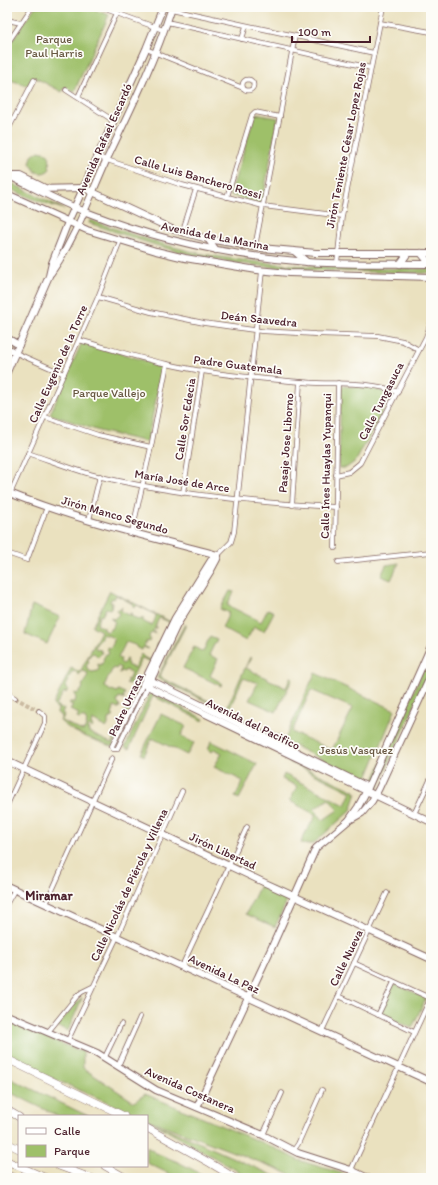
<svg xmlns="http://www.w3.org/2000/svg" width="438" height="1185" font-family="Itim,sans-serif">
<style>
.green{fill:#9ec069;stroke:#74704a;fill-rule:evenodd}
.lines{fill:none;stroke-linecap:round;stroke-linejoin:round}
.street-tunnel{stroke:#cabaa1;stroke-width:4;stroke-dasharray:4 2;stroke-linecap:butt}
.street-casing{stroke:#82635f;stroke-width:5.5}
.secondary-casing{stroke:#82635f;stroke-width:8}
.primary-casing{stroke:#82635f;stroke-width:8}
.highway-casing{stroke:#82635f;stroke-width:8}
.street{stroke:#fff;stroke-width:4}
.secondary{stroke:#fff;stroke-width:6}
.primary{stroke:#fff;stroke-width:6}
.highway{stroke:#fff;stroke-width:7}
.labels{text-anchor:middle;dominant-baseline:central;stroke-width:3.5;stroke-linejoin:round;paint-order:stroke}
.park-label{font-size:12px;fill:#675741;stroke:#fdfcf7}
.street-label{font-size:12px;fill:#4a1f2b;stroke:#fdfcf7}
.neighbourhood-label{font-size:13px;font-weight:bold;fill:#4a1f2b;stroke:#fdfcf7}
</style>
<rect width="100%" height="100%" fill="#fdfcf7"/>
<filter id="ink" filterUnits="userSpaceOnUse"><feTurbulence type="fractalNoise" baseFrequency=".025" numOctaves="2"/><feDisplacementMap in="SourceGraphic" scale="8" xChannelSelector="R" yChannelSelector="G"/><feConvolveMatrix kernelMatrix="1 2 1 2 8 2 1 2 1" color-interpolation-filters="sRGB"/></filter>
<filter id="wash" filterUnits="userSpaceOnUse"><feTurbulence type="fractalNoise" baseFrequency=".012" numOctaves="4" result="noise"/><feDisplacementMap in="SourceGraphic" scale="16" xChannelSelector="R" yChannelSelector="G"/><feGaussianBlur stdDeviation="0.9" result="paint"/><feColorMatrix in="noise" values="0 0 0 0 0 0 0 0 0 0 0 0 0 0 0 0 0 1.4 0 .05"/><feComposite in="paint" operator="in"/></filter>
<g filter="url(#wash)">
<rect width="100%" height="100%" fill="#eae1bf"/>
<g class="green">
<polygon points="35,7 84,7 93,9 109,15 74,92 65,87 62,92 34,77 29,86 7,79 7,48"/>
<polygon points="255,114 278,118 262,204 230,195"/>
<path d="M39 151 47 153 50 158 49 159 50 162 49 165 50 169C46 173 42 174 36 172L30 163 32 156Z"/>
<path d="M7 181 64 209C44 203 26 197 7 187Z"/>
<path d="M90 220C126 232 161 245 198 253 275 268 353 268 431 269V272L424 273C348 271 272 272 197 256 160 248 125 235 89 223Z"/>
<polygon points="82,342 163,366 147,442 99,431 50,414"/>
<polygon points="341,386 367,387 392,394 356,461 346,468 339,468"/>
<polygon points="399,563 391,580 381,576 386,565"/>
<path d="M110 591 173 623 153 663 142 658 130 682 142 689 113 744 114 747C95 740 75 735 60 721L62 716 57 713 58 709 53 705 71 668 80 672 101 631 92 626ZM116 595 133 604V606L134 608 137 605 156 615C155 619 155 620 152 625L148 624 143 621V618L140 620 131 616 132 613 131 612 130 615 124 613 121 610 122 607 120 610 118 609 117 610 119 614 114 619 110 618 115 622 111 629H110L108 632 104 630V627L97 625 98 622H97L100 615 102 616 106 608 109 609 111 608 112 603 110 602 112 598 114 599ZM159 618 165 620 170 623 159 644 157 643 156 646 158 647 151 660 145 658 141 654 139 658H138V662L134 668 127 665 128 663 126 662 127 659H126L123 664 120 662 121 659 118 658 126 642 135 645 137 648 142 650 143 647 148 649 144 645 147 641 149 642 150 639 149 636 152 632 156 634 153 631 155 628 157 627H155ZM103 634 112 637 114 639 113 644 110 648 107 647V650L109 651 108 654H106L103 659 104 660 101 665 98 664V666L99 667 98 671 92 672 88 670V668L86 667 89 661 87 660 91 654 94 653 98 657 99 655H100L102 652H100L101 650 96 649 95 646ZM118 666 121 668 119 673H120L121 671 124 672 125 670 131 672 129 679 126 680 128 681 126 683 132 685 138 689 128 710H126L125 712 127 713 118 731H115L114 739 111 743 88 732 89 730 87 729 89 726 92 728 93 726 91 725 92 720 104 726 106 728 108 725V719H109L110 717 112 718 114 716 112 715 114 707 118 709 120 706 117 702 119 697 125 699 123 697 125 693 118 690 117 692 112 690 111 691 104 686 113 668 116 669ZM75 671 79 675 81 672 83 671 88 673 87 677 82 686 83 687 81 691 77 694 75 693 74 695 76 697 75 702H70L69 703 73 706 70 710 79 714 77 718 80 719 81 718H85L87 722 86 724 87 725 84 730 82 731 62 721 64 715 62 712 64 709 58 708V706L56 705 64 692 66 693 68 689 65 688 69 680 68 679 72 672Z"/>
<polygon points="230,591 234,592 227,605 261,622 268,609 274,612 264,631 254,627 246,641 222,628 229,613 220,609"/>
<polygon points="32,605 60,617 47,644 25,634"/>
<polygon points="185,624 186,625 159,677 213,703 212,704 157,678"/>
<polygon points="210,636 217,639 209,655 218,659 210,676 222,683 221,686 183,668 194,647 203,652"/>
<polygon points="431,653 431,669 377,789 372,789 372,784"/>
<path d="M250 657 251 658 246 668 286 688 291 677 293 678 276 712 249 700 258 683 243 678 228 712 285 739 315 673 395 710 367 778 364 780 284 741 285 739 225 712ZM311 690 353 708 332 750 292 732Z"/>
<polygon points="151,692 204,719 203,721 153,696 129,749 125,747"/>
<polygon points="161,714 186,726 181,736 194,743 187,755 152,738 144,756 141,754"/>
<polygon points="211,741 257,764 239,799 235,797 243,781 214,767 222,753 214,749 212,752 208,750"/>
<path d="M290 761 355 791V794L357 793 351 810 313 844H309L307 845 301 843 303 837 316 815 290 801 297 786 282 779 284 774 345 805 351 792 289 762ZM329 799 338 810 323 820 314 809Z"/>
<polygon points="261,883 289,896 275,927 246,914"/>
<polygon points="393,983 426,998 412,1028 379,1013"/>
<polygon points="81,998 82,998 68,1031 57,1026"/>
<polygon points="7,1022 83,1052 83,1068 134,1102 145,1094 270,1146 298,1160 357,1178 296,1178 278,1169 147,1119 147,1116 140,1116 40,1073 7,1057"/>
<polygon points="7,1077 88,1116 58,1116 7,1091"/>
<polygon points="148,1120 279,1178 250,1178"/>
<polygon points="147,1147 156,1153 178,1162 209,1178 178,1178 147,1163"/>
</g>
</g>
<g filter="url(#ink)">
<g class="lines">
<polyline class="street-tunnel" points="15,698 39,711"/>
<g class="street-casing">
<g id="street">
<polyline points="100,7 163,30"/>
<polyline points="171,9 374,53"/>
<polyline points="7,20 21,23"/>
<polyline points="167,22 371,68"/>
<polyline points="380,23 431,32"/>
<polyline points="242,39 246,26"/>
<polyline points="7,44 32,7"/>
<polyline points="146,49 243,88"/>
<circle cx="248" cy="85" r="5.5"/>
<polyline points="66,90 114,121"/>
<polyline points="78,97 117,13 118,7"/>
<polyline points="7,124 10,126 34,80"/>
<polyline points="98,157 182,185 263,206 342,216"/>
<polyline points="227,197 252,115 255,112 280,117"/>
<polyline points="182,233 196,189"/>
<polyline points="255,247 295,36"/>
<polyline points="337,263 342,216 383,7"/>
<polyline points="98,297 151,312 204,323 261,331 315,334 378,336 403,341 419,350"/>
<path d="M79 340C108 348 137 358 167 364 196 371 227 375 257 378 277 380 297 382 317 383 345 384 371 382 398 392"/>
<polyline points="16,353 64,374"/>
<polyline points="45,417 98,435 151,447"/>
<path d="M28 453C52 461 76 471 101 477 178 495 257 503 336 507"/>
<polyline points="336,475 349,472 360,463 426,337 431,322"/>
<polyline points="183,493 202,371"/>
<polyline points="10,494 98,297 120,241"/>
<polyline points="292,505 300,382"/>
<polyline points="89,520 100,476"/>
<polyline points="132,532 151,447 167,364"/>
<polyline points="335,548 338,383"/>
<polyline points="7,553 27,560 47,507"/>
<polyline points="218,555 231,542 234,532 262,271"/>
<polyline points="338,562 431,552"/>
<polyline points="143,684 112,746 113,749 117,749 118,747 148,686"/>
<polyline points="7,693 15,698"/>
<polyline points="7,805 45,723 45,716 39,711"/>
<polyline points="414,814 431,778"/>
<polyline points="7,903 15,889"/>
<polyline points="46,904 112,758"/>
<polyline points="354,963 430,998"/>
<polyline points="182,966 247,827"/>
<polyline points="339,996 414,1032"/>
<polyline points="378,1015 394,982"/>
<polyline points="322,1031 387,893"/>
<polyline points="48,1032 77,996 82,992 92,987"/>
<polyline points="68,1040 117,937 182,791"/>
<polyline points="105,1057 121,1024"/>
<polyline points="118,1066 140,1017"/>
<polyline points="263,1135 282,1093"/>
<polyline points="293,1151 298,1144 322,1090"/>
<polyline points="351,1170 431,997"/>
</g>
</g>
<g class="secondary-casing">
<g id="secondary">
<polyline points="84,188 174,230 208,239 261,248 316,253 431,253"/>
<path d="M51 273C75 239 89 199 106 161 130 111 155 60 172 7"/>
<polyline points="7,338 19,345"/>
<polyline points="7,348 16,353"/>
<polyline points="7,372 49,276 52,263 68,222 146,49 163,7"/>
<path d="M7 492C75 520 147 536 218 555"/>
<polyline points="218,555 213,557 175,618 143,684 431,822"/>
<polyline points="146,678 368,787"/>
<polyline points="149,684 177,625 210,572 217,559 218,555"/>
<polyline points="7,761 261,881 431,959"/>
<polyline points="349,820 358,807 366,792 431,646"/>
<polyline points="7,886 431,1082"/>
<polyline points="197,1107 271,949 316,848 348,821 362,813 372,801 379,788 431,675"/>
</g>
</g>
<g class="primary-casing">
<g id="primary">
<path d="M7 175C33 187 59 202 86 212 157 240 231 256 307 262 347 265 391 263 431 264"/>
<polyline points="13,176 21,176 45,188"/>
<polyline points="37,189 84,188"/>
<polyline points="7,194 87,230 156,251 185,258 257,270 289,273 431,277"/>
<polyline points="208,239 216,250"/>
<polyline points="294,251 307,262"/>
<polyline points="421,253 430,264"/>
<polyline points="400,264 408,253"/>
<polyline points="7,1015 97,1053 156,1090 263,1135 298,1153 351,1170 368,1178"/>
</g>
</g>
<g class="highway-casing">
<g id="highway">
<polyline points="7,1059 124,1116"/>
<polyline points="7,1110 19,1117"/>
<polyline points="147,1128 210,1163 235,1178"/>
<polyline points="7,1143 19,1149"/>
<polyline points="7,1161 46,1178"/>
<polyline points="59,1166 91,1178"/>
<polyline points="105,1166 126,1178"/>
<polyline points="7,1175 15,1178"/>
</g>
</g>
<use href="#street" class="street"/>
<use href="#secondary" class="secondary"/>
<use href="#primary" class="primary"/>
<use href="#highway" class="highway"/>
</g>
</g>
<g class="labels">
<g class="park-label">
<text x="54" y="39">Parque<tspan x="54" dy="14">Paul Harris</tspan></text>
<text x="109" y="393">Parque Vallejo</text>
<text x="356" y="750">Jesús Vasquez</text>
</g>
<g class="street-label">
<text transform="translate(104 139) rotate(-66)">Avenida Rafael Escardó</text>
<text transform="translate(346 145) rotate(-79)">Jirón Teniente César Lopez Rojas</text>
<text transform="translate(198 177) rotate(16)">Calle Luis Banchero Rossi</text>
<text transform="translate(215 236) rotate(11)">Avenida de La Marina</text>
<text transform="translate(259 319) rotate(6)">Deán Saavedra</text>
<text transform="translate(58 364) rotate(-66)">Calle Eugenio de la Torre</text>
<text transform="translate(238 365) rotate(7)">Padre Guatemala</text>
<text transform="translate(381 401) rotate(-63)">Calle Tungasuca</text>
<text transform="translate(185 419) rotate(-81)">Calle Sor Edecia</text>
<text transform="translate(286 443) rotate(-86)">Pasaje Jose Liborno</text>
<text transform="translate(326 466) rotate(-89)">Calle Ines Huaylas Yupanqui</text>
<text transform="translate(182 481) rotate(9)">María José de Arce</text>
<text transform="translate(115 515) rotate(16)">Jirón Manco Segundo</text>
<text transform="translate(126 705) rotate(-65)">Padre Urraca</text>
<text transform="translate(253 724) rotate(26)">Avenida del Pacifico</text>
<text transform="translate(223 851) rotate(25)">Jirón Libertad</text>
<text transform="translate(129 885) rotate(-65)">Calle Nicolás de Piérola y Villena</text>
<text transform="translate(346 958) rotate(-64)">Calle Nueva</text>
<text transform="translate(224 974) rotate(25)">Avenida La Paz</text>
<text transform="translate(190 1090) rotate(24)">Avenida Costanera</text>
</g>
<g class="neighbourhood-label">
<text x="49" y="895">Miramar</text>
</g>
</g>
<rect width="438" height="1185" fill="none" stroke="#fdfcf7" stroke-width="24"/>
<rect x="18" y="1115" width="130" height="52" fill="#fdfcf7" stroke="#b5a4a5"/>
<rect x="26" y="1128" width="20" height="6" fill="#ffffff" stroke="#b5a4a5"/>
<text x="54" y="1135" font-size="12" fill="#4a1f2b">Calle</text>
<rect x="26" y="1145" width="20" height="12" fill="#9ec069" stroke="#b5a4a5"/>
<text x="54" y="1155" font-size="12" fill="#4a1f2b">Parque</text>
<path d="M292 36v6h78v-6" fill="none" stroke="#4a1f2b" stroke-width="2"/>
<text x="298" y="36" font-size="12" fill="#4a1f2b" stroke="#fdfcf7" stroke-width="3" paint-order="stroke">100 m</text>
</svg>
